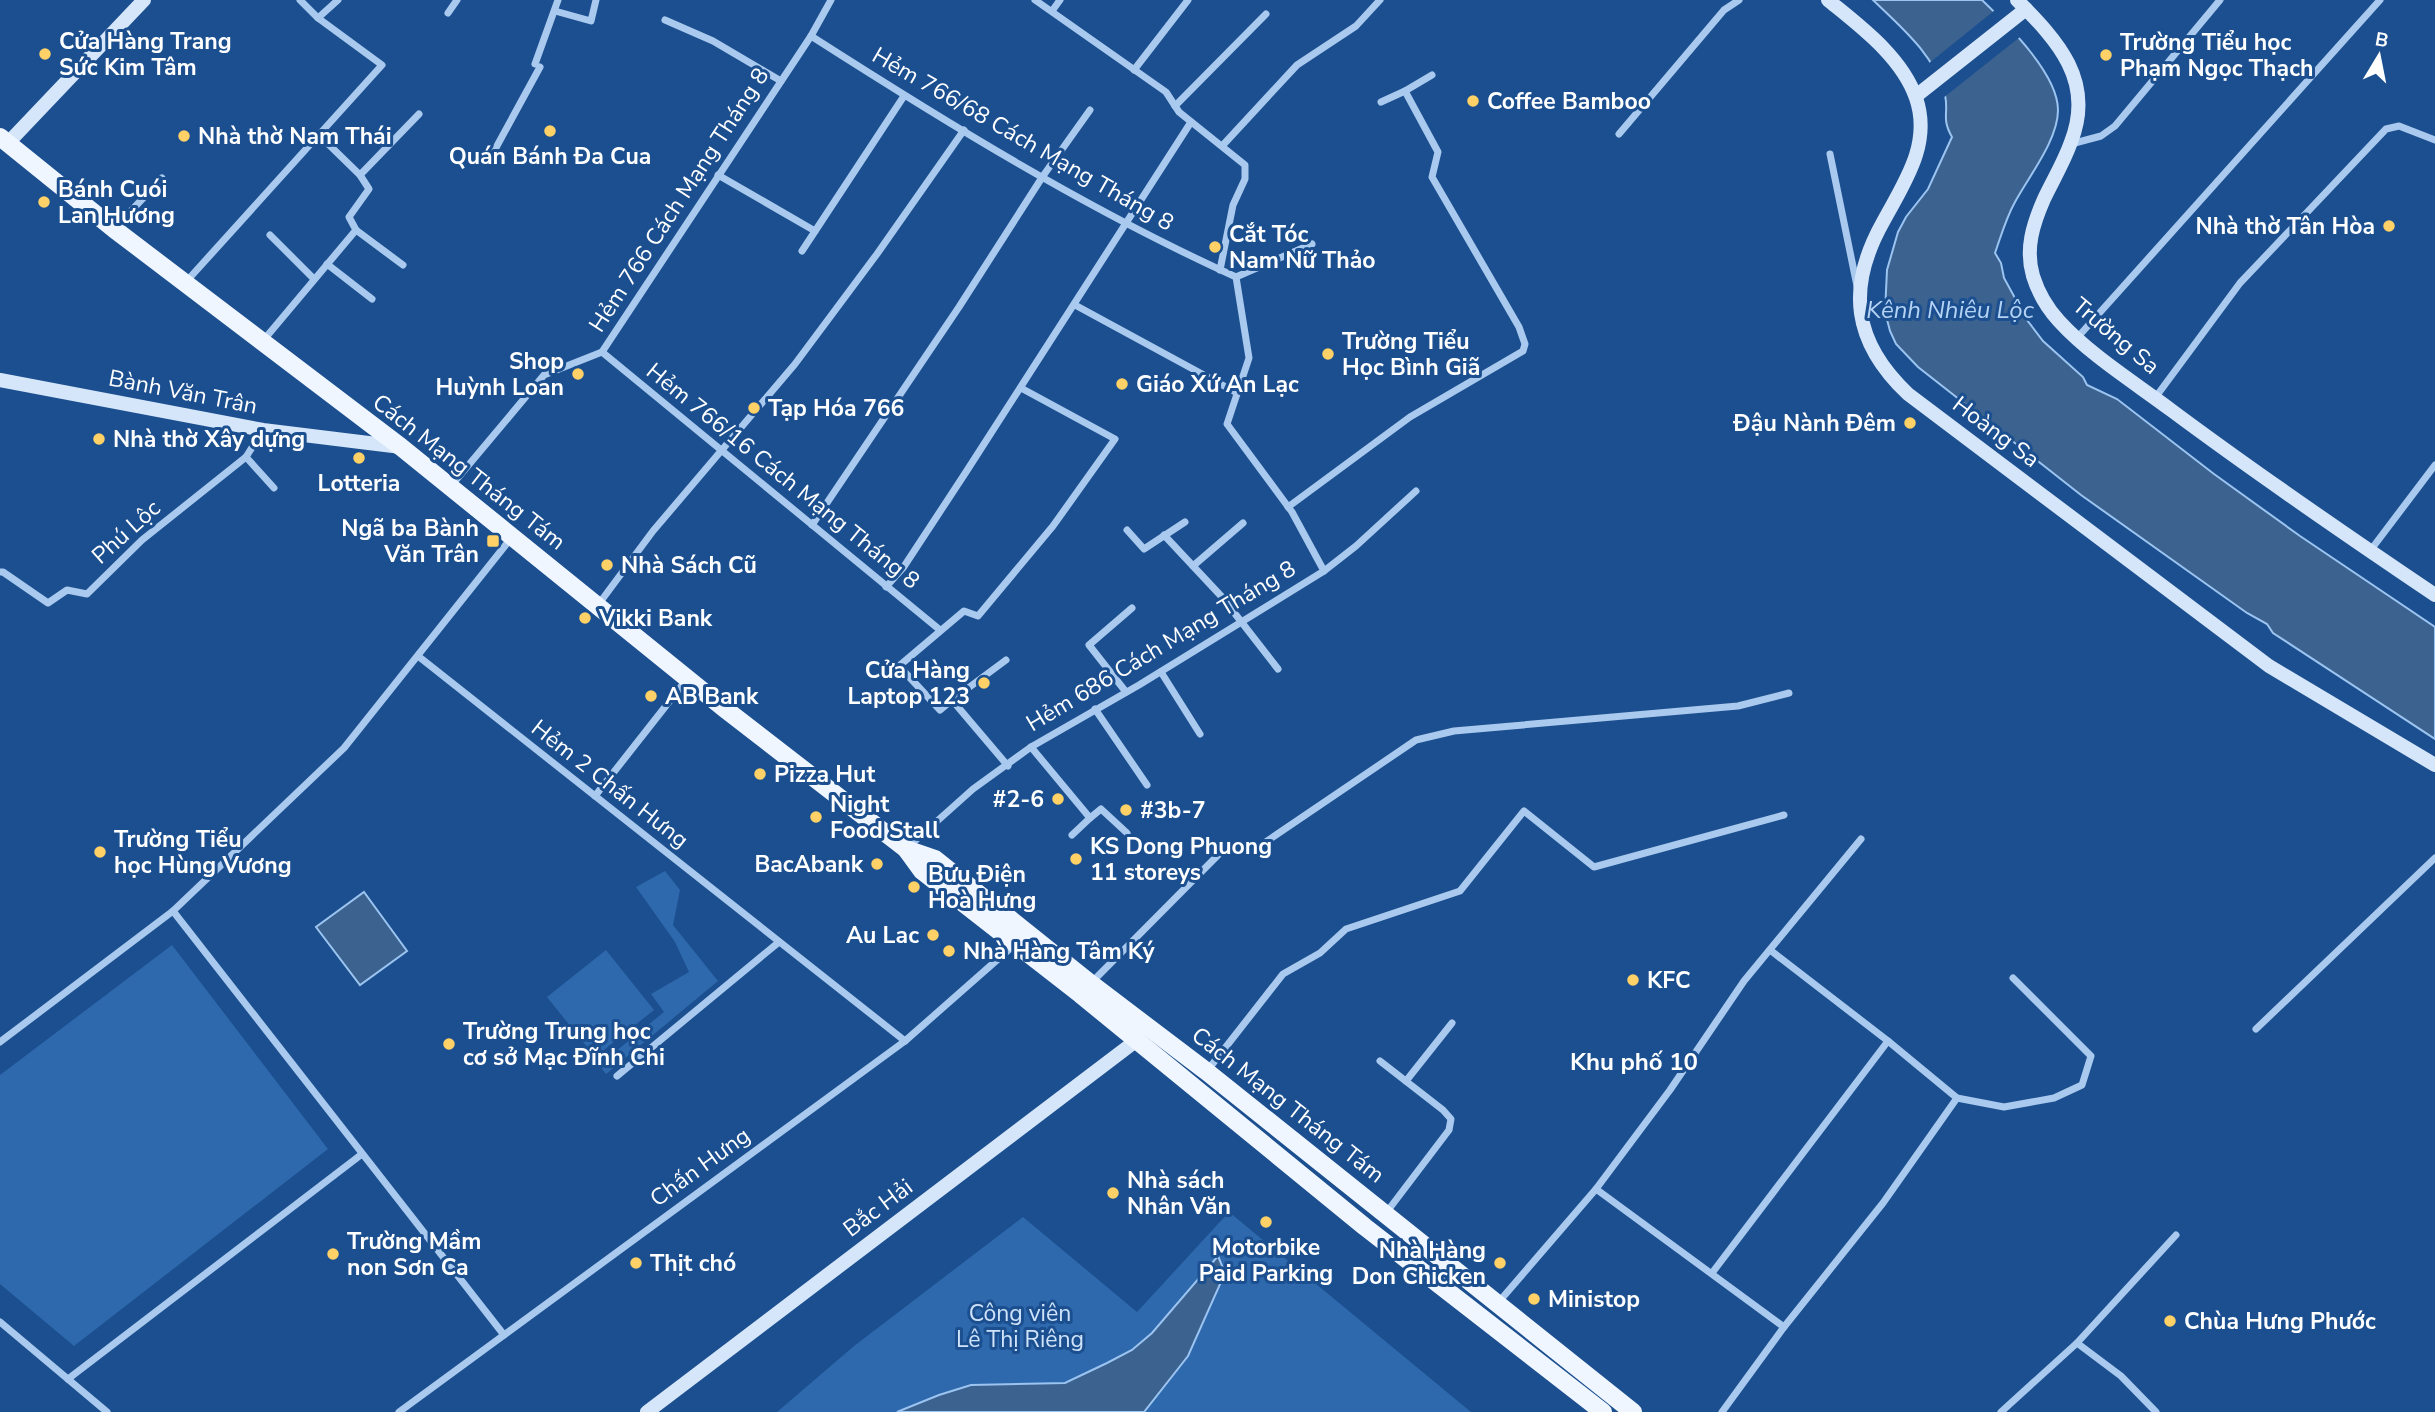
<svg xmlns="http://www.w3.org/2000/svg" width="2435" height="1412" font-family="'Nunito Sans',sans-serif">
<style>
.green{fill:#2e69ad}
.water{fill:#3c6290;stroke:#9cc4f0;stroke-width:2}
.pier{fill:#1b4f8f}
.lines{fill:none;stroke-linecap:round;stroke-linejoin:round}
.street{stroke:#a9c9ee;stroke-width:7}
.secondary{stroke:#d6e6fa;stroke-width:14}
.primary{stroke:#f0f6ff;stroke-width:18}
.poi-dot{fill:#ffd166;stroke:#1b4f8f;stroke-width:2.5}
.labels{text-anchor:middle;dominant-baseline:central;stroke-width:6;stroke-linejoin:round;paint-order:stroke}
.poi-label{font-size:23px;font-weight:bold;fill:#fff;stroke:#1b4f8f;text-anchor:start}
.street-label{font-size:23px;fill:#fff;stroke:#1b4f8f}
.park-label{font-size:23px;fill:#cfe3fa;stroke:#1b4f8f}
.water-label{font-size:24px;font-style:italic;fill:#b5d3f5;stroke:#1b4f8f}
.neighbourhood-label{font-size:24px;font-weight:bold;fill:#fff;stroke:#1b4f8f}
</style>
<rect width="100%" height="100%" fill="#1b4f8f"/>
<g class="green">
<polygon points="665,871 680,890 673,925 718,981 606,1074 599,1065 664,1012 651,994 689,972 675,942 636,887"/>
<polygon points="172,945 328,1149 74,1346 0,1284 0,1075"/>
<polygon points="606,950 654,1010 595,1057 547,997"/>
<polygon points="1229,1212 1471,1412 777,1412 854,1346 1023,1217 1137,1312"/>
</g>
<g class="water">
<path d="M1873 0H1982C2007 24 2058 74 2058 110 2058 140 2029 176 2015 202 2006 218 2001 236 1995 253L2001 263 2004 278 2027 320 2043 341 2083 377 2087 385 2117 399 2214 474 2300 536 2435 627V739L2273 633 2267 624 2247 613 2081 495 1918 367 1896 344 1890 331 1885 312 1887 270 1898 232 1906 217 1928 189 1952 137C1941 118 1949 113 1945 95 1935 55 1901 27 1873 0Z"/>
<polygon points="364,892 407,951 360,985 316,927"/>
<polygon points="1218,1256 1225,1273 1188,1356 1144,1412 897,1412 939,1395 971,1385 1065,1383 1107,1363 1132,1350 1152,1333"/>
</g>
<polygon class="pier" points="1995,10 2020,37 1943,98 1928,64"/>
<g class="lines">
<g class="street">
<polyline points="1035,0 1166,92 1179,112 1245,165 1245,179 1233,205 1220,270"/>
<polyline points="555,11 591,21 596,0"/>
<polyline points="1052,11 1060,0"/>
<polyline points="448,13 457,0"/>
<polyline points="318,18 338,0"/>
<polyline points="665,20 713,41 781,81"/>
<path d="M811 36C947 123 1088 210 1236 277L1249 358 1227 424 1292 512 1324 571 1139 685 1031 747 973 789 907 848"/>
<polyline points="535,64 558,0"/>
<polyline points="1134,70 1188,0"/>
<polyline points="1405,91 1432,75"/>
<polyline points="1175,106 1266,14"/>
<polyline points="1619,134 1724,10 1739,0"/>
<polyline points="2071,144 2101,136 2115,126 2220,0"/>
<polyline points="1223,145 1297,65 1356,26 1380,0"/>
<polyline points="1830,154 1857,286"/>
<polyline points="492,155 540,67"/>
<polyline points="360,175 419,114"/>
<polyline points="718,175 815,231"/>
<polyline points="115,228 162,178"/>
<polyline points="356,230 403,265"/>
<polyline points="270,235 314,279"/>
<polyline points="802,251 904,96"/>
<polyline points="327,264 372,299"/>
<polyline points="1236,277 1312,244"/>
<polyline points="185,283 382,65 318,18 300,0"/>
<polyline points="1075,305 1237,393"/>
<polyline points="2077,338 2380,0"/>
<polyline points="262,342 356,230 349,217 369,189 360,175 320,136 320,133"/>
<polyline points="602,352 940,630"/>
<polyline points="2155,398 2240,283 2386,129 2399,126 2435,140"/>
<polyline points="246,457 274,488"/>
<polyline points="451,486 544,375 602,352 811,36 831,0"/>
<polyline points="1288,507 1410,417 1523,351 1525,344 1519,327 1432,177 1438,152 1405,91 1381,102"/>
<polyline points="812,525 959,307 1043,176 1090,110"/>
<polyline points="1127,530 1144,549 1185,522"/>
<polyline points="1164,535 1222,597 1278,669"/>
<polyline points="2370,551 2435,465"/>
<polyline points="1193,566 1243,523"/>
<polyline points="1324,571 1356,546 1416,491"/>
<polyline points="0,572 3,572 48,603 67,590 87,594 142,540 246,457 263,430"/>
<polyline points="886,587 903,568 966,472 1191,122"/>
<polyline points="598,605 653,531 795,364 877,254 964,130"/>
<polyline points="418,656 905,1041"/>
<polyline points="1161,672 1200,734"/>
<polyline points="1126,692 1089,645 1132,608"/>
<polyline points="952,700 1006,660"/>
<polyline points="1095,709 1147,785"/>
<polyline points="1031,747 1090,818 1072,835"/>
<polyline points="1008,766 952,700 940,710 899,666 964,611 978,616 1053,526 1115,439 1021,388"/>
<polyline points="595,796 687,679"/>
<polyline points="1090,818 1101,809 1127,833"/>
<polyline points="173,911 504,1335"/>
<polyline points="1770,950 1888,1041 1957,1098 2004,1107 2054,1098 2082,1085 2091,1056 2013,978"/>
<polyline points="1091,983 1226,847 1251,852 1416,740 1454,731 1738,706 1789,693"/>
<polyline points="2256,1029 2435,858"/>
<polyline points="0,1042 173,911 344,748 512,537"/>
<polyline points="1380,1061 1443,1110 1451,1119 1449,1130 1386,1213"/>
<polyline points="1207,1071 1283,974 1320,953 1346,929 1460,891 1524,811 1594,867 1784,815"/>
<polyline points="617,1076 779,942"/>
<polyline points="1406,1081 1452,1023"/>
<polyline points="1596,1189 1784,1327 1722,1412"/>
<polyline points="1712,1273 1888,1041"/>
<polyline points="1497,1304 1596,1189 1670,1090 1744,981 1861,839"/>
<polyline points="0,1322 107,1412"/>
<polyline points="1784,1327 1883,1203 1957,1098"/>
<polyline points="2077,1343 2176,1235"/>
<polyline points="68,1379 362,1154"/>
<polyline points="399,1412 905,1041 1014,945"/>
<polyline points="2001,1412 2077,1343 2121,1376 2156,1412"/>
</g>
<g class="secondary">
<path d="M1828 0C1860 26 1902 57 1916 98 1932 144 1904 183 1883 222 1846 288 1853 342 1908 394L2269 666 2435 765"/>
<path d="M2017 0C2058 41 2095 81 2071 142 2064 162 2053 180 2044 199 2033 224 2025 249 2033 276 2038 292 2048 309 2059 321 2090 355 2135 383 2171 410 2257 474 2346 535 2435 595"/>
<polyline points="1916,96 2026,9"/>
<polyline points="8,143 144,0"/>
<polyline points="0,380 263,430 401,447"/>
<polyline points="647,1412 1137,1040"/>
</g>
<g class="primary">
<polyline points="0,137 114,229 401,447 725,709 906,849 922,871 1080,994 1365,1227 1603,1412"/>
<polyline points="906,849 935,859 1090,983 1206,1071 1633,1412"/>
</g>
</g>
<g class="poi-dot">
<circle cx="45" cy="54" r="7"/>
<circle cx="2106" cy="55" r="7"/>
<circle cx="1473" cy="101" r="7"/>
<circle cx="550" cy="131" r="7"/>
<circle cx="184" cy="136" r="7"/>
<circle cx="44" cy="202" r="7"/>
<circle cx="2389" cy="226" r="7"/>
<circle cx="1215" cy="247" r="7"/>
<circle cx="1328" cy="354" r="7"/>
<circle cx="578" cy="374" r="7"/>
<circle cx="1122" cy="384" r="7"/>
<circle cx="754" cy="408" r="7"/>
<circle cx="1910" cy="423" r="7"/>
<circle cx="99" cy="439" r="7"/>
<circle cx="359" cy="458" r="7"/>
<rect x="486" y="534" width="14" height="14" rx="3.5"/>
<circle cx="607" cy="565" r="7"/>
<circle cx="585" cy="618" r="7"/>
<circle cx="984" cy="683" r="7"/>
<circle cx="651" cy="696" r="7"/>
<circle cx="760" cy="774" r="7"/>
<circle cx="1058" cy="799" r="7"/>
<circle cx="1126" cy="810" r="7"/>
<circle cx="816" cy="817" r="7"/>
<circle cx="100" cy="852" r="7"/>
<circle cx="1076" cy="859" r="7"/>
<circle cx="877" cy="864" r="7"/>
<circle cx="914" cy="887" r="7"/>
<circle cx="933" cy="935" r="7"/>
<circle cx="949" cy="951" r="7"/>
<circle cx="1633" cy="980" r="7"/>
<circle cx="449" cy="1044" r="7"/>
<circle cx="1113" cy="1193" r="7"/>
<circle cx="1266" cy="1222" r="7"/>
<circle cx="333" cy="1254" r="7"/>
<circle cx="636" cy="1263" r="7"/>
<circle cx="1500" cy="1263" r="7"/>
<circle cx="1534" cy="1299" r="7"/>
<circle cx="2170" cy="1321" r="7"/>
</g>
<g class="labels">
<g class="poi-label">
<text x="59" y="41">Cửa Hàng Trang<tspan x="59" dy="26">Sức Kim Tâm</tspan></text>
<text x="2120" y="42">Trường Tiểu học<tspan x="2120" dy="26">Phạm Ngọc Thạch</tspan></text>
<text x="1487" y="101">Coffee Bamboo</text>
<text x="198" y="136">Nhà thờ Nam Thái</text>
<text x="550" y="156" text-anchor="middle">Quán Bánh Đa Cua</text>
<text x="58" y="189">Bánh Cuói<tspan x="58" dy="26">Lan Hương</tspan></text>
<text x="2375" y="226" text-anchor="end">Nhà thờ Tân Hòa</text>
<text x="1229" y="234">Cắt Tóc<tspan x="1229" dy="26">Nam Nữ Thảo</tspan></text>
<text x="1342" y="341">Trường Tiểu<tspan x="1342" dy="26">Học Bình Giã</tspan></text>
<text x="564" y="361" text-anchor="end">Shop<tspan x="564" dy="26">Huỳnh Loan</tspan></text>
<text x="1136" y="384">Giáo Xứ An Lạc</text>
<text x="768" y="408">Tạp Hóa 766</text>
<text x="1896" y="423" text-anchor="end">Đậu Nành Đêm</text>
<text x="113" y="439">Nhà thờ Xây dựng</text>
<text x="359" y="483" text-anchor="middle">Lotteria</text>
<text x="479" y="528" text-anchor="end">Ngã ba Bành<tspan x="479" dy="26">Văn Trân</tspan></text>
<text x="621" y="565">Nhà Sách Cũ</text>
<text x="599" y="618">Vikki Bank</text>
<text x="970" y="670" text-anchor="end">Cửa Hàng<tspan x="970" dy="26">Laptop 123</tspan></text>
<text x="665" y="696">AB Bank</text>
<text x="774" y="774">Pizza Hut</text>
<text x="1044" y="799" text-anchor="end">#2-6</text>
<text x="830" y="804">Night<tspan x="830" dy="26">Food Stall</tspan></text>
<text x="1140" y="810">#3b-7</text>
<text x="114" y="839">Trường Tiểu<tspan x="114" dy="26">học Hùng Vương</tspan></text>
<text x="1090" y="846">KS Dong Phuong<tspan x="1090" dy="26">11 storeys</tspan></text>
<text x="863" y="864" text-anchor="end">BacAbank</text>
<text x="928" y="874">Bưu Điện<tspan x="928" dy="26">Hoà Hưng</tspan></text>
<text x="919" y="935" text-anchor="end">Au Lac</text>
<text x="963" y="951">Nhà Hàng Tâm Ký</text>
<text x="1647" y="980">KFC</text>
<text x="463" y="1031">Trường Trung học<tspan x="463" dy="26">cơ sở Mạc Đĩnh Chi</tspan></text>
<text x="1127" y="1180">Nhà sách<tspan x="1127" dy="26">Nhân Văn</tspan></text>
<text x="347" y="1241">Trường Mầm<tspan x="347" dy="26">non Sơn Ca</tspan></text>
<text x="1266" y="1247" text-anchor="middle">Motorbike<tspan x="1266" dy="26">Paid Parking</tspan></text>
<text x="1486" y="1250" text-anchor="end">Nhà Hàng<tspan x="1486" dy="26">Don Chicken</tspan></text>
<text x="650" y="1263">Thịt chó</text>
<text x="1548" y="1299">Ministop</text>
<text x="2184" y="1321">Chùa Hưng Phước</text>
</g>
<g class="street-label">
<text transform="translate(1023 139) rotate(30)">Hẻm 766/68 Cách Mạng Tháng 8</text>
<text transform="translate(679 200) rotate(-57)">Hẻm 766 Cách Mạng Tháng 8</text>
<text transform="translate(2116 336) rotate(40)">Trường Sa</text>
<text transform="translate(183 392) rotate(11)">Bành Văn Trân</text>
<text transform="translate(1996 432) rotate(37)">Hoàng Sa</text>
<text transform="translate(469 472) rotate(38)">Cách Mạng Tháng Tám</text>
<text transform="translate(783 476) rotate(39)">Hẻm 766/16 Cách Mạng Tháng 8</text>
<text transform="translate(126 532) rotate(-42)">Phú Lộc</text>
<text transform="translate(1161 646) rotate(-31)">Hẻm 686 Cách Mạng Tháng 8</text>
<text transform="translate(610 784) rotate(38)">Hẻm 2 Chấn Hưng</text>
<text transform="translate(1288 1105) rotate(38)">Cách Mạng Tháng Tám</text>
<text transform="translate(700 1167) rotate(-36)">Chấn Hưng</text>
<text transform="translate(878 1208) rotate(-37)">Bắc Hải</text>
</g>
<g class="park-label">
<text x="1020" y="1313">Công viên<tspan x="1020" dy="26">Lê Thị Riêng</tspan></text>
</g>
<g class="water-label">
<text x="1950" y="310">Kênh Nhiêu Lộc</text>
</g>
<g class="neighbourhood-label">
<text x="1634" y="1062">Khu phố 10</text>
</g>
</g>
<g transform="translate(2379 56) rotate(10)" stroke="#1b4f8f" stroke-width="5" paint-order="stroke">
<path d="M0-5L12 26L0 18L-12 26Z" fill="#ffffff"/>
<text y="-10" font-size="19" font-weight="bold" text-anchor="middle" fill="#ffffff">B</text>
</g>
</svg>
